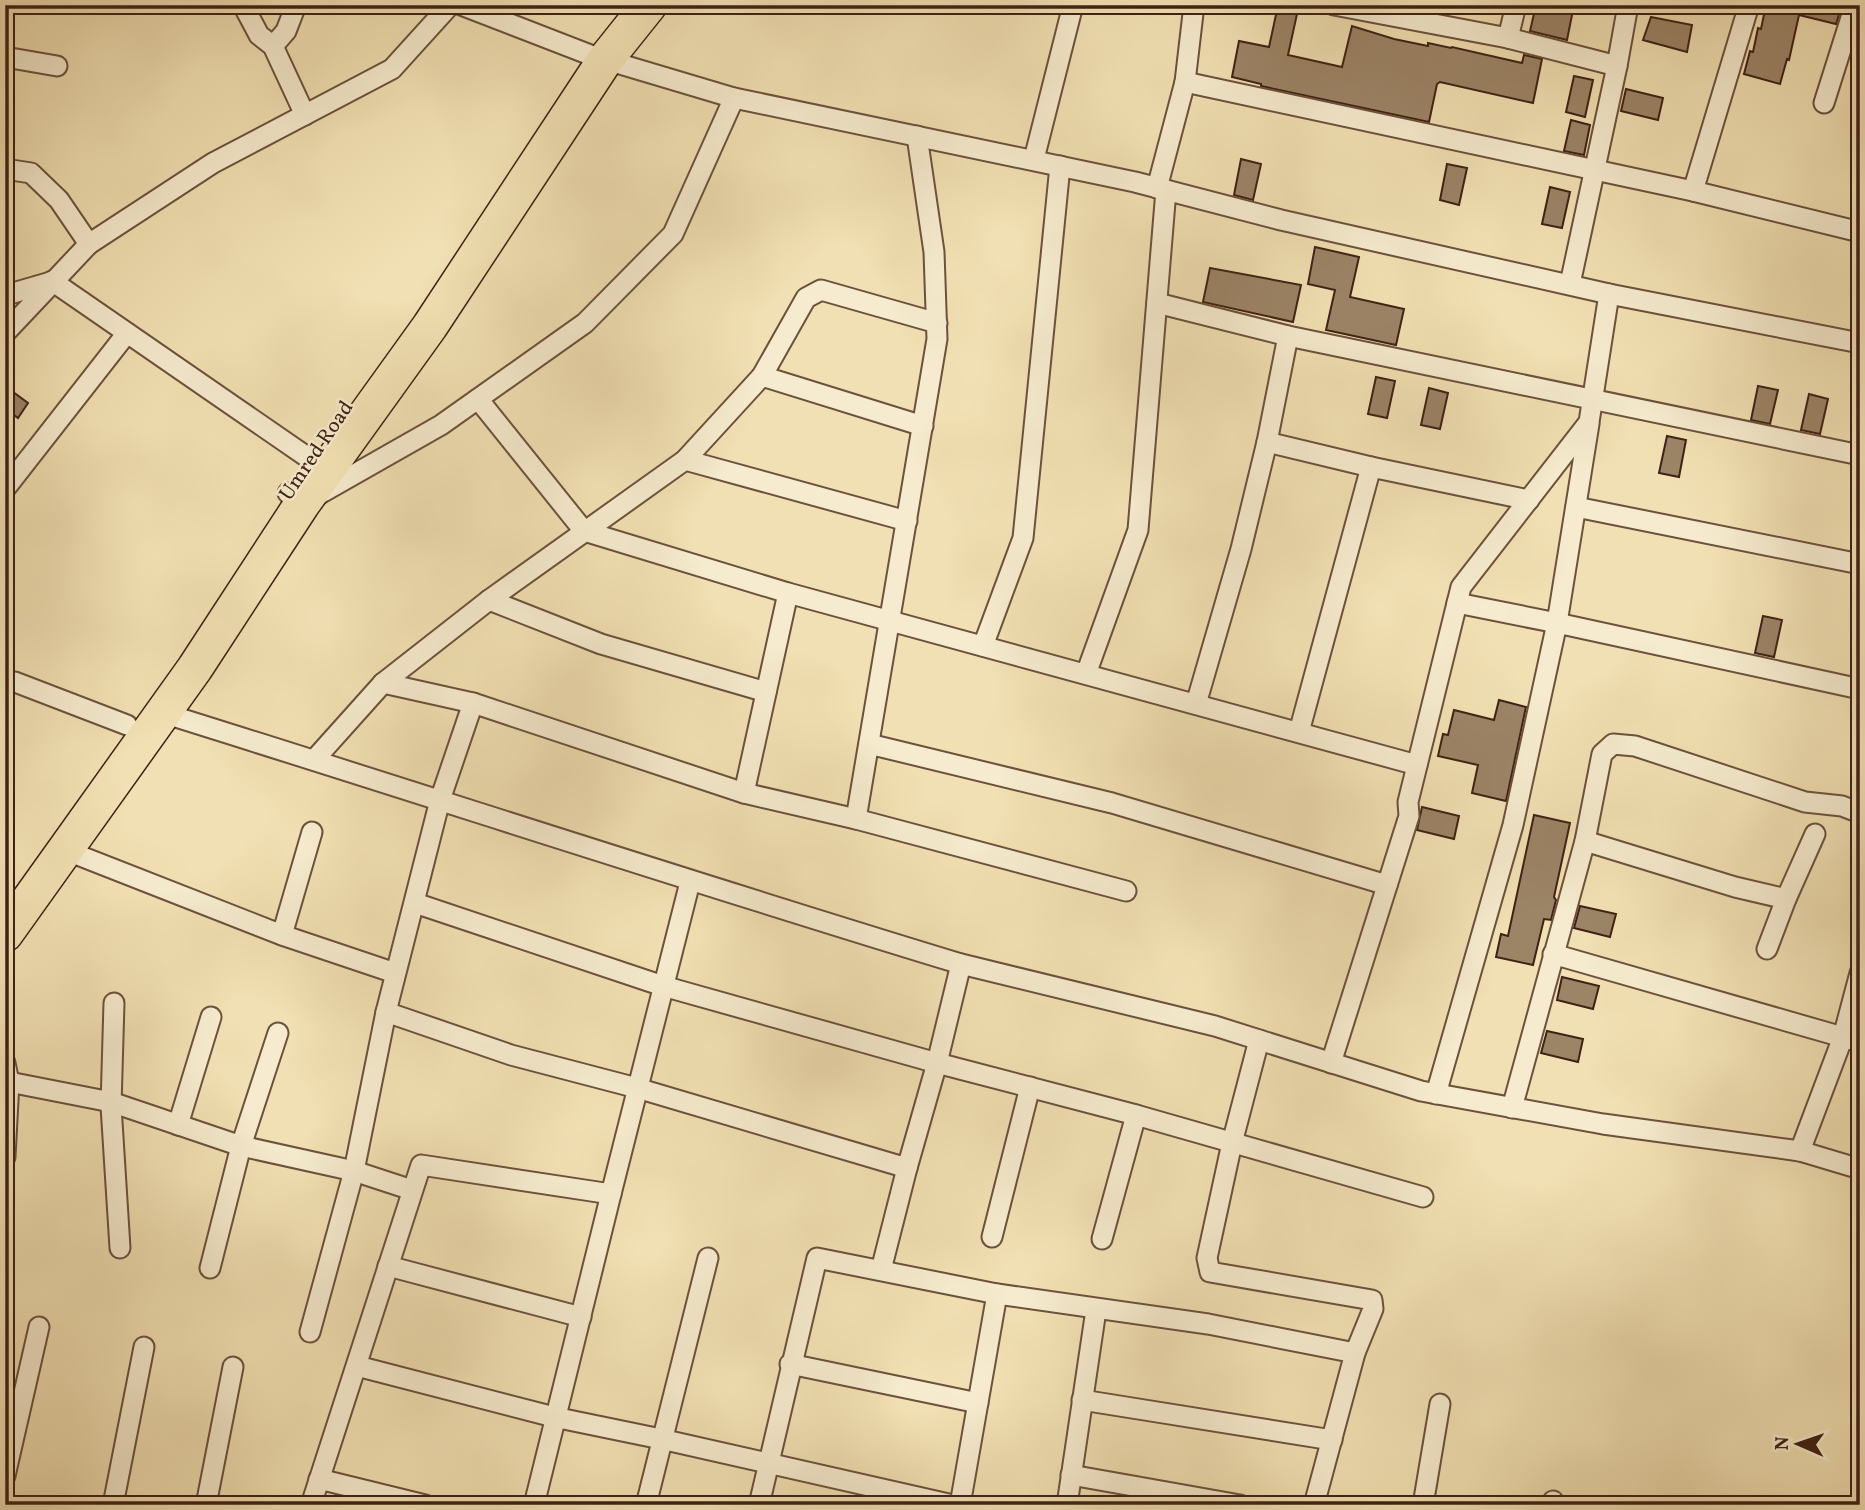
<svg xmlns="http://www.w3.org/2000/svg" width="1865" height="1510" font-family="Vollkorn,serif">
<style>
.building{fill:#9c8467;stroke:#3f2115;stroke-width:2}
.lines{fill:none;stroke-linecap:round;stroke-linejoin:round}
.street-casing{stroke:#6c513c;stroke-width:23}
.highway-casing{stroke:#3f2115;stroke-width:38}
.street{stroke:#f6ebce;stroke-width:19}
.highway{stroke:#f1e0b3;stroke-width:35}
.labels{text-anchor:middle;dominant-baseline:central;stroke-width:5;stroke-linejoin:round;paint-order:stroke}
.street-label{font-size:21px;fill:#3f2115;stroke:#f6ebce}
</style>
<rect width="100%" height="100%" fill="#f1e0b3"/>
<filter id="stains"><feTurbulence type="fractalNoise" baseFrequency=".00286" numOctaves="4"/><feColorMatrix values="0 0 0 0 .2 0 0 0 0 .09 0 0 0 0 .02 0 0 0 .5 -.17"/></filter>
<radialGradient id="worn" r=".72"><stop offset=".6" stop-color="#630" stop-opacity="0"/><stop offset="1" stop-color="#630" stop-opacity=".3"/></radialGradient>
<g class="building">
<polygon points="1536,5 1574,5 1567,40 1530,31"/>
<polygon points="1766,5 1842,5 1836,24 1799,15 1789,60 1787,59 1780,84 1744,74 1750,51 1753,52 1758,28 1761,29"/>
<polygon points="1277,10 1297,14 1288,55 1342,67 1352,26 1394,39 1428,46 1428,43 1451,48 1452,47 1522,63 1524,55 1542,59 1533,103 1440,82 1437,84 1429,122 1261,86 1261,84 1232,77 1239,41 1269,47"/>
<polygon points="1651,17 1692,25 1687,52 1643,40"/>
<polygon points="1574,76 1593,80 1585,117 1566,112"/>
<polygon points="1626,89 1663,98 1658,120 1621,111"/>
<polygon points="1571,120 1590,125 1584,155 1564,151"/>
<polygon points="1241,159 1261,164 1253,200 1234,195"/>
<polygon points="1447,164 1467,168 1459,205 1440,200"/>
<polygon points="1550,187 1570,192 1562,228 1542,224"/>
<polygon points="1315,247 1359,257 1350,297 1404,309 1396,345 1326,330 1335,290 1308,284"/>
<polygon points="1210,268 1301,285 1293,322 1203,302"/>
<polygon points="1376,377 1395,381 1387,418 1368,414"/>
<polygon points="5,386 28,403 18,418 5,408"/>
<polygon points="1758,386 1778,390 1770,424 1751,420"/>
<polygon points="1429,388 1448,393 1440,429 1421,425"/>
<polygon points="1809,394 1828,399 1820,434 1801,430"/>
<polygon points="1667,436 1686,440 1679,477 1659,473"/>
<polygon points="1763,616 1782,620 1774,657 1755,653"/>
<polygon points="1499,700 1526,707 1506,801 1472,793 1478,765 1438,756 1443,734 1448,735 1454,710 1494,720"/>
<polygon points="1422,807 1459,816 1454,839 1417,830"/>
<polygon points="1534,815 1570,823 1554,897 1556,900 1551,920 1544,919 1533,965 1496,957 1501,934 1508,936"/>
<polygon points="1580,906 1616,914 1610,937 1574,928"/>
<polygon points="1562,977 1599,986 1593,1009 1557,1000"/>
<polygon points="1547,1031 1583,1039 1578,1062 1541,1053"/>
</g>
<g class="lines">
<g class="street-casing">
<g id="street">
<polyline points="243,5 259,35 273,46 305,115"/>
<polyline points="461,5 593,56 734,98 1135,182 1281,220 1609,294 1860,343"/>
<polyline points="1334,5 1508,38 1617,66 1570,284"/>
<polyline points="1508,38 1516,5"/>
<polyline points="273,46 286,31 296,5"/>
<polyline points="5,57 57,66"/>
<polyline points="1617,66 1628,5"/>
<polyline points="1185,82 1693,191 1860,232"/>
<polyline points="1824,103 1855,5"/>
<polyline points="917,136 934,252 937,339 856,819 1126,891"/>
<polyline points="1034,159 1073,5"/>
<polyline points="5,169 31,173 59,200 89,244 5,333"/>
<polyline points="1157,188 1185,82 1194,5"/>
<polyline points="1693,191 1749,5"/>
<polyline points="89,244 213,163 392,69 450,5"/>
<polyline points="52,281 310,459 325,472"/>
<polyline points="5,292 13,293 51,282"/>
<polyline points="1157,303 1288,336 1860,455"/>
<polyline points="923,426 762,376 806,298 821,290 937,323"/>
<polyline points="1267,442 1371,467"/>
<polyline points="685,460 907,521"/>
<polyline points="5,489 127,333"/>
<polyline points="288,493 302,504 441,425 585,323 673,234 734,98"/>
<polyline points="1576,507 1860,564"/>
<polyline points="788,593 1417,765"/>
<polyline points="489,600 601,644 766,692"/>
<polyline points="1457,603 1557,623 1589,424"/>
<polyline points="983,646 1023,538 1060,166"/>
<polyline points="1086,674 1138,530 1166,190"/>
<polyline points="5,682 15,682 127,725"/>
<polyline points="383,683 473,703 744,793 788,593 584,531 478,399"/>
<polyline points="473,703 440,800 386,1012 511,1055 637,1088 907,1168 937,1063 1136,1115 1423,1197"/>
<polyline points="1196,704 1241,549 1267,442 1288,336"/>
<path d="M163 713C429 796 694 883 961 964L937 1063 663 986 415 903"/>
<polyline points="1299,732 1371,467 1529,500"/>
<polyline points="869,744 1112,803 1387,885"/>
<polyline points="314,760 383,683 489,600 685,460 762,376"/>
<polyline points="744,793 856,819"/>
<polyline points="1585,841 1735,887 1786,899 1815,834"/>
<polyline points="65,850 282,935 395,973"/>
<polyline points="282,935 312,832"/>
<polyline points="1767,949 1786,899"/>
<polyline points="1553,954 1860,1042"/>
<polyline points="961,964 1215,1026 1421,1091 1603,1124 1800,1151 1860,1169"/>
<polyline points="114,1003 111,1106 120,1248"/>
<polyline points="1259,1040 1232,1143 1207,1258 1210,1272 1372,1300 1373,1309 1355,1353"/>
<polyline points="5,1063 9,1082 5,1157"/>
<polyline points="1331,1063 1409,816 1408,802 1461,587 1589,422 1609,294"/>
<polyline points="9,1082 111,1102 241,1146 354,1171 412,1190"/>
<polyline points="1436,1094 1513,825 1557,623 1860,689"/>
<polyline points="1512,1108 1585,841 1602,754 1613,744 1635,746 1805,802 1842,806 1860,813"/>
<polyline points="178,1125 211,1017"/>
<polyline points="1800,1151 1843,1037 1860,973"/>
<polyline points="611,1194 690,882"/>
<polyline points="992,1237 1030,1087"/>
<polyline points="1102,1239 1136,1115"/>
<polyline points="388,1266 581,1317"/>
<polyline points="210,1268 241,1146 278,1033"/>
<polyline points="881,1270 907,1168"/>
<polyline points="310,1332 354,1171 386,1012"/>
<polyline points="790,1364 978,1403"/>
<polyline points="357,1366 554,1417 661,1439 953,1505"/>
<polyline points="1082,1400 1332,1440"/>
<polyline points="1071,1475 1240,1505"/>
<polyline points="5,1476 39,1327"/>
<polyline points="319,1479 425,1505"/>
<polyline points="113,1505 144,1347"/>
<polyline points="206,1505 233,1367"/>
<polyline points="311,1505 421,1165 611,1194 534,1505"/>
<polyline points="646,1505 708,1258"/>
<polyline points="759,1505 817,1258 997,1294 1208,1324 1355,1353 1314,1505"/>
<polyline points="960,1505 997,1294"/>
<polyline points="1067,1505 1096,1310"/>
<polyline points="1423,1505 1440,1404"/>
<polyline points="1552,1505 1553,1501"/>
</g>
</g>
<g class="highway-casing">
<polyline id="highway" points="5,934 195,668 302,504 430,326 605,60 649,5"/>
</g>
<use href="#street" class="street"/>
<use href="#highway" class="highway"/>
</g>
<g class="labels">
<g class="street-label">
<text transform="translate(317 451) rotate(-56)">Umred Road</text>
</g>
</g>
<rect width="1865" height="1510" fill="none" stroke="#f1e0b3" stroke-width="28"/>
<rect x="7" y="7" width="1851" height="1496" fill="none" stroke="#3f2115" stroke-width="3.5"/>
<rect x="14" y="14" width="1837" height="1482" fill="none" stroke="#3f2115" stroke-width="2"/>
<g transform="translate(1798 1444) rotate(272)" stroke="#f6ebce" stroke-width="5" paint-order="stroke">
<path d="M0-5L12 26L0 18L-12 26Z" fill="#3f2115"/>
<text y="-10" font-size="19" font-weight="bold" text-anchor="middle" fill="#3f2115">N</text>
</g>
<rect width="100%" height="100%" filter="url(#stains)"/>
<rect width="100%" height="100%" fill="url(#worn)"/>
</svg>
